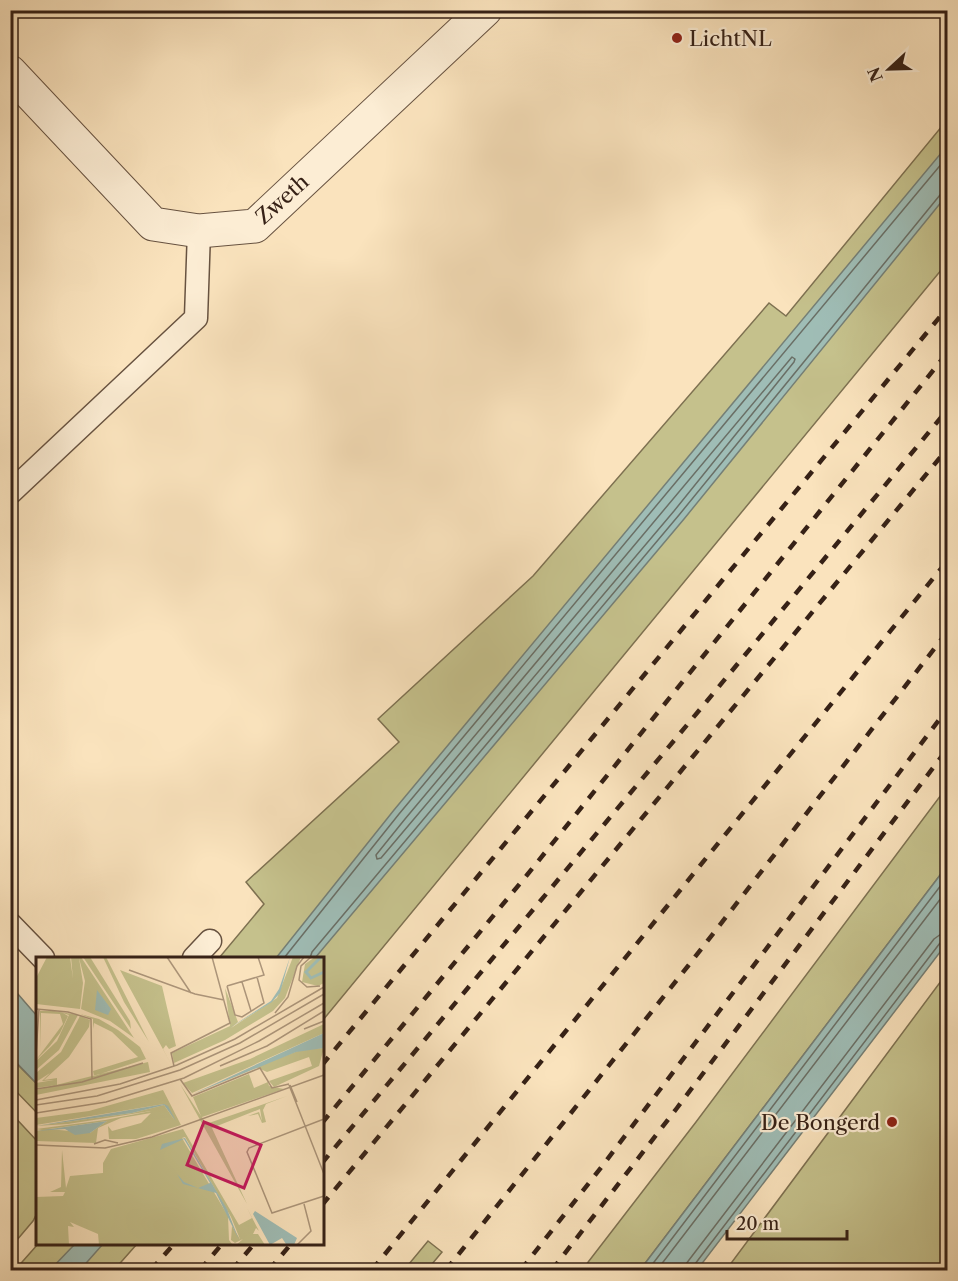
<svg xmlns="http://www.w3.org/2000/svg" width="958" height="1281" font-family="'Libre Caslon Text',serif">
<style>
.green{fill:#c5c18c;stroke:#7e7151;stroke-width:1.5}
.water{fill:#9fbdb6;stroke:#757f76;stroke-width:1.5}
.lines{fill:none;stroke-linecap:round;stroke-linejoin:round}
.shore{stroke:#6a6f66;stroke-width:1.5}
.lane-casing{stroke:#675240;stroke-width:25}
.street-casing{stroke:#675240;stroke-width:35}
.lane{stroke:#fcedd4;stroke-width:22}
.street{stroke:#fcedd4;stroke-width:33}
.rail{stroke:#362116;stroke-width:4.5;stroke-dasharray:10 10;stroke-linecap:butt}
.poi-dot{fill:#8f2418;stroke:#fcedd4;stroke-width:2}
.labels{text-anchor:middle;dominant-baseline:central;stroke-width:4.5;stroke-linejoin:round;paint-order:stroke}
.poi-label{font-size:21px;fill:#362116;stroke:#fcedd4;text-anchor:start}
.street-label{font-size:21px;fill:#362116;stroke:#fcedd4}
.inset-river{fill:none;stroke:#9fbdb6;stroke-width:3}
.inset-road{fill:none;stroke:#ac957a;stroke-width:1.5}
.view{fill:#c2185b;fill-opacity:0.15;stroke:#c2185b;stroke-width:3}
.inset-edge{fill:none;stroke:#362116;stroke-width:3}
</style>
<rect width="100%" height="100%" fill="#fae3bd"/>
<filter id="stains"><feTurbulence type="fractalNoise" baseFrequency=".00333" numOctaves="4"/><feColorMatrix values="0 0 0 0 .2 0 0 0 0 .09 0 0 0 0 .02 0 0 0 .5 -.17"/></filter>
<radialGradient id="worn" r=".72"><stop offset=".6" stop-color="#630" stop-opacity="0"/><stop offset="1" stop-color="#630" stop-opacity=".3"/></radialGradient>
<g class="green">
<polygon points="947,120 947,263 323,1020 322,958 219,958 264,904 246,882 399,742 378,719 533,576 769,303 786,316"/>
<polygon points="947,787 947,866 640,1270 582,1270 696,1122"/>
<polygon points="947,973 947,1270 726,1270"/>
<polygon points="10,1057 37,1084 37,1113 11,1086"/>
<polygon points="10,1112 38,1142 37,1213 33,1221 11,1247"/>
<polygon points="428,1241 442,1252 427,1270 404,1270"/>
<polygon points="38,1244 137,1244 114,1270 15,1270"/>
</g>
<g class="water">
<polygon points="947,146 947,195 684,519 315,958 276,958 394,810"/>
<polygon points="947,866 947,943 697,1270 640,1270"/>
<polygon points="11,986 37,1016 37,1084 11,1057"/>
<polygon points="75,1244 103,1244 80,1270 50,1270"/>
</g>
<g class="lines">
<g class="shore">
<polygon points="792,357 795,359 794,362 674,511 381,858 377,859 376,855 405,819"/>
<polyline points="284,958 399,814 948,156"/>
<polyline points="310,958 312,952 679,515 940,195 943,192 948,192"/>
<polyline points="648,1270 948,876"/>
<polyline points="657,1270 948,889"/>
<polyline points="686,1270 686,1264 689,1260 934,939 941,934 948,933"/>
<polyline points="693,1270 695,1264 940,943 943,941 948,941"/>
</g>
<g class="lane-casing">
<g id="lane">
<polyline points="10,493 196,318 199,231"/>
<polyline points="10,924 43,958"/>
<polyline points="194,958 210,941"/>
</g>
</g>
<g class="street-casing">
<polyline id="street" points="10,72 153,224 199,231 255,226 485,10"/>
</g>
<use href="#lane" class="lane"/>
<use href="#street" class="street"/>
<g class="rail">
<polyline points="322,1065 948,307"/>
<polyline points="322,1123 527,875 948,352"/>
<polyline points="322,1163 707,701 948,409"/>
<polyline points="322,1205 948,448"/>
<polyline points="151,1270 174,1244"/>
<polyline points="200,1270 222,1244"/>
<polyline points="232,1270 254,1244"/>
<polyline points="269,1270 291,1244"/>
<polyline points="372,1270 948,560"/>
<polyline points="446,1270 688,966 948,631"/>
<polyline points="521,1270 603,1165 948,708"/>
<polyline points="552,1270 677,1108 948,748"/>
</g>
</g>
<g class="poi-dot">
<circle cx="677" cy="38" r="6"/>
<circle cx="892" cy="1122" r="6"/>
</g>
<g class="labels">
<g class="poi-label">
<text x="689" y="38">LichtNL</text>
<text x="880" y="1122" text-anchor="end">De Bongerd</text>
</g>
<g class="street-label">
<text transform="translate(282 199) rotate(-42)">Zweth</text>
</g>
</g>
<g transform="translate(36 957)">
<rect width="288" height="288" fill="#fae3bd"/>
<path d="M11 0H34L37 22 35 0H45L98 81 74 64 45 52 49 24 43 1 47 26 44 52 0 47V21ZM47 0H54L94 64 95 72ZM67 0H70L113 85 88 45ZM257 0H265L249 41 237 54 189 83 138 106 136 96 194 69 189 31 202 65 195 71 241 41ZM279 0H288V26L282 29 266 25 269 7ZM84 13 126 29 140 89 133 92 130 88 127 92 135 107ZM4 54H18L42 58 23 93 0 113V104L21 84 33 58 27 56 32 59 24 76 14 89 0 103 27 67 24 57 5 56 4 92ZM44 57 63 62 82 73 104 90 110 102 58 119 57 114 102 100 76 75 58 66 57 72V62ZM44 59 54 63 53 70 33 100 8 123 21 121V128L0 131V126L18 123 6 124 14 116 0 125V116L25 95ZM288 67V76L156 136 147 126 214 102ZM288 91 283 109 238 130 233 124 276 109 273 100 231 115 220 110 267 92ZM112 105 114 115 0 138V133ZM213 117 218 131 232 125 233 129 248 132 166 160 170 167 251 139 230 147 227 153 230 165 226 166 222 157 212 159 223 155 226 164 224 152 176 171 211 247 144 127 165 159 157 140ZM127 133 145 168 100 182H73L72 169 76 174 105 166 115 156 85 161 62 171 60 186 0 184V174L6 173 0 172 69 163 115 154 32 167 0 169 96 156 128 148 139 164 128 147 0 168V161L53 154ZM71 164 54 176 13 172ZM147 172 203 268 216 261 211 251 223 274 220 271 217 277H222L229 288H200L207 282 199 286 195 283 196 269 204 282 195 260 149 180 146 181 192 259 193 283 196 287 63 288 62 277 34 265 38 270 32 269 33 288H0V240L27 239 29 235H14L25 230 26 193 30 231 34 219 67 216V206L75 192Z" fill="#c5c18c" fill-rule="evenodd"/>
<path d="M254 0 244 36 236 45 192 72 139 96 192 72 235 44 243 32ZM61 33 75 52 72 58 59 53ZM288 76V91L260 95 157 137ZM128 147 132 149 140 164 128 148 96 156 0 169ZM71 164 54 176 39 178 29 172 0 174ZM149 181 191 252 203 283 180 236 147 227 141 217 148 225 162 231 174 226 148 182 124 193 126 187ZM219 254 261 281 258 288 250 287 246 281 234 288 217 257Z" fill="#9fbdb6"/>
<path class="inset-river" d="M285 0 270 15 275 21 288 15"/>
<path class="inset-road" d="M131 0 155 36M275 0 265 9 263 23 271 30 284 29M93 13 159 37 188 43M206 25 215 54M191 29 199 58 206 60 228 46 221 20M191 29 228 18 222 0M0 52 32 55 55 62 56 122M239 56 252 40 261 9 268 0M268 72 288 64M0 97 3 52M138 109 135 96 194 66 176 0M184 109 231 89 288 54M144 122 156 139 224 111 236 131 253 127M253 128 288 217M254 128 261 145M0 132 46 125 107 106M0 143 84 127 141 108 199 82 288 30M0 148 61 139 144 113 204 86 288 37M0 156 70 145 148 121 223 84 288 46M288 162 213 191 211 195 236 256 288 239M58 187 69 183 82 186M0 188 69 191 116 180 288 118M261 288 275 274 268 247"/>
<path class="view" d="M168 165 225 188 208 231 151 208Z"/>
<rect width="288" height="288" class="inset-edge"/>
</g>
<rect width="958" height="1281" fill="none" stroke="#fae3bd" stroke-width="36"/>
<rect x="12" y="12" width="934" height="1257" fill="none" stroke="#362116" stroke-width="3"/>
<rect x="18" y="18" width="922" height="1245" fill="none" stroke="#362116" stroke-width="1.5"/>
<g transform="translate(889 69) rotate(248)" stroke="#fcedd4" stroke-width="4.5" paint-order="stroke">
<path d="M0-4.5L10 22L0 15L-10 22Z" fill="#362116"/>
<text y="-9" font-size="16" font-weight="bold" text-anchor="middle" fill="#362116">N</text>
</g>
<path d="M727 1230v9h120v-9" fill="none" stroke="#362116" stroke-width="3"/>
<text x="736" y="1230" font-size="18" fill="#362116" stroke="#fcedd4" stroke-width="4.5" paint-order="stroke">20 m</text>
<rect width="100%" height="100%" filter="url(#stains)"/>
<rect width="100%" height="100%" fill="url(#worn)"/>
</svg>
